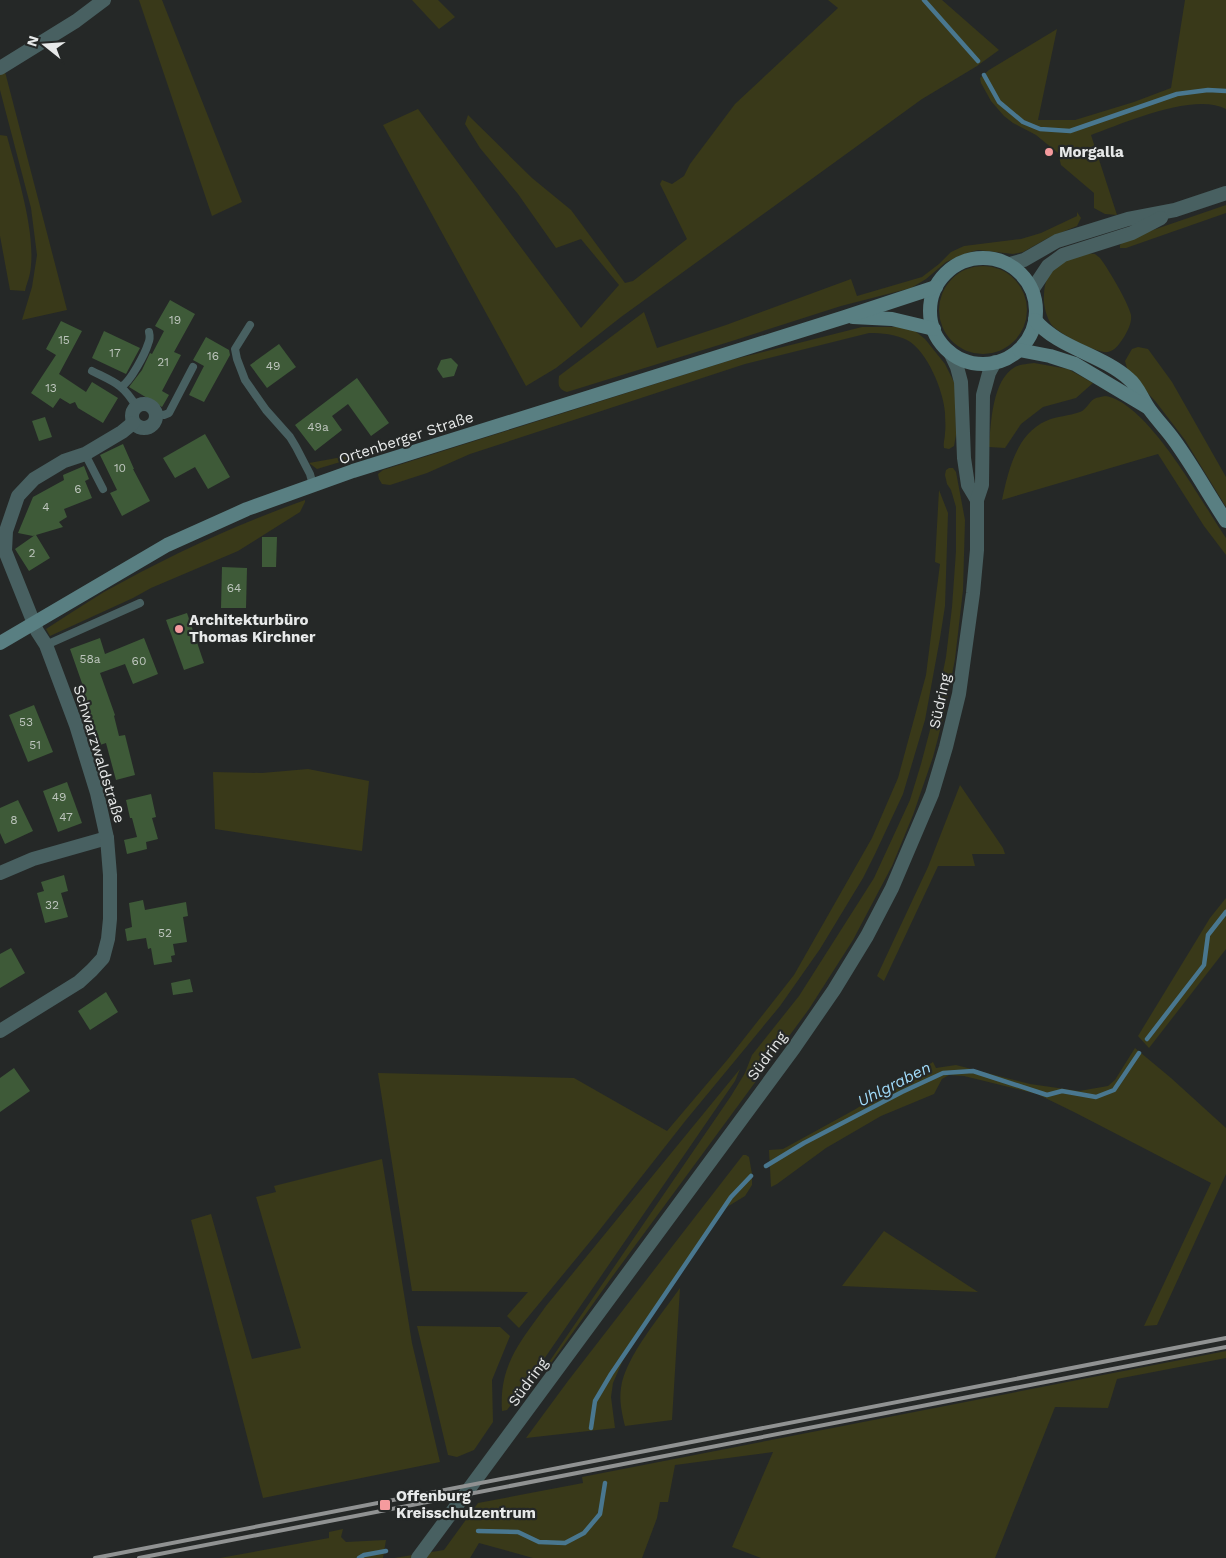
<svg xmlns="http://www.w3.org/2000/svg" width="1226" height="1558" font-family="'Work Sans',sans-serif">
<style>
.green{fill:#393919}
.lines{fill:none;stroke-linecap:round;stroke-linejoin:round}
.stream{stroke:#49778f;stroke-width:4.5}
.building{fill:#3e5a38}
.service{stroke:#486061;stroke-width:8}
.minor{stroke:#486061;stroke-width:14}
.tertiary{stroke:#486061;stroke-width:14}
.secondary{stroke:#597f82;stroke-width:14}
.rail{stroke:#909292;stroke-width:4}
.poi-dot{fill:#f59b9e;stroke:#252827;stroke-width:2}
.labels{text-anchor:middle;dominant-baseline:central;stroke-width:4.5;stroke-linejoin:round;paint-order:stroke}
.number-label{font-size:12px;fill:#bdc5bd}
.poi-label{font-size:15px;font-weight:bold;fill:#e7e9e9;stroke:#252827;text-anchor:start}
.street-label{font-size:15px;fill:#e7e9e9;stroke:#252827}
.water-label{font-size:16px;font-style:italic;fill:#a0dbfa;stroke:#252827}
</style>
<rect width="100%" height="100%" fill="#252827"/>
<g class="green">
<polygon points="139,0 162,0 242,202 212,216"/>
<polygon points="412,0 438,0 455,17 439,29"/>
<polygon points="828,0 942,0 999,50 977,66 922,99 621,317 556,368 526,386 383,125 418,109 581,328 619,285 581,239 556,248 518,194 480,148 465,124 468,115 532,178 571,210 625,283 633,281 687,239 660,184 662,180 672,184 684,176 690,164 735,104 838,8"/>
<path d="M1185 0H1226V109C1194 92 1124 123 1091 135L1117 215 1105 214 1094 208V193L1061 165 1058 153 1036 135 1013 123 1004 116 991 101 981 83 980 78 989 70 1057 29 1038 120H1075L1134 102 1171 88Z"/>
<polygon points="4,68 67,310 22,320 32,287 37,255 31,208 0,90 0,72"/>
<path d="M0 135 7 136C17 173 37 235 30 273 29 279 26 285 25 291L10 290 0 236Z"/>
<polygon points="1226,205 1226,213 1126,248 1120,248 1120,245 1124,240"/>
<path d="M1077 212 1081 218 1077 226 1048 238 1023 252 1013 254 978 250 967 253 946 262 926 279 911 288 841 306 732 341 567 392C558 389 558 385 559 376L644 312 657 348 726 325 851 279 857 296 922 277 939 264 951 252 964 246 1021 239 1041 233 1077 216Z"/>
<path d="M1085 253 1095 254 1100 258C1109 270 1128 302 1131 315 1132 323 1128 330 1124 337 1120 343 1116 350 1108 352 1098 354 1057 333 1051 324 1046 316 1043 304 1044 295 1044 283 1049 269 1060 262 1066 258 1077 256 1085 253Z"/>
<circle cx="983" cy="310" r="44"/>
<path d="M862 327H897L915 331 925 339 945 364 955 384 956 435 954 446 949 449 944 448C943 442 945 439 945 433 946 426 945 420 945 413 944 392 927 350 907 340 895 334 882 333 869 333L745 364 470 454 427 473 390 485 382 484 379 479 378 474 383 470 731 360Z"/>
<polygon points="1138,347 1148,349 1172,382 1226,477 1226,507 1185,440 1156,402 1128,372 1125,361 1132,349"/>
<path d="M1034 363 1068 369 1093 383 1076 398 1043 407 1021 424 1005 448 989 447C991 423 992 380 1015 367 1020 364 1029 364 1034 363Z"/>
<path d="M1105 396C1148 402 1202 503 1226 538V555L1204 526 1158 454 1002 500C1008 472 1016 434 1046 421 1057 416 1069 416 1080 412 1086 410 1089 402 1094 399 1097 397 1102 397 1105 396Z"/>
<polygon points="359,454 360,456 317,469 309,463"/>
<polygon points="949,468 953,468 956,472 965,520 963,590 955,659 944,715 933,757 913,815 892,866 853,940 809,1009 612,1277 549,1366 547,1365 731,1096 745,1073 752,1055 799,996 874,878 910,800 921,764 935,711 946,657 952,607 956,551 956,507 951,490 947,484 945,475 946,470"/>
<polygon points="939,490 948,513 945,606 940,638 925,720 903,794 875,854 863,878 820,949 780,1006 686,1120 598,1232 519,1328 507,1316 528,1292 412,1291 378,1073 574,1078 667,1131 728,1059 794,975 872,838 898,778 926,675 940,564 935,562"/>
<path d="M305 500V502L300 512 238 551 151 588 133 598 50 636 46 629C65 617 84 604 104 592 168 556 235 525 305 500Z"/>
<polygon points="308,769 369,781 362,851 215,829 213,772 262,773"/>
<polygon points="960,785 1003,848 1005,854 972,854 975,866 938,866 884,981 877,976 928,867"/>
<polygon points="1226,898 1226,949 1149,1048 1138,1036 1210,918"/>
<polygon points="1135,1048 1171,1078 1226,1128 1226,1174 1157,1325 1144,1326 1211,1183 1074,1112 1037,1094 964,1076 949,1075 942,1079 934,1094 881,1116 826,1148 777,1184 771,1187 769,1150 783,1149 854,1110 933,1062 936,1068 956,1065 1030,1084 1079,1091 1108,1086 1115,1080"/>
<path d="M740 1069 735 1081 542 1362 507 1410 502 1411C499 1365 520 1342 546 1306Z"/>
<polygon points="743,1155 746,1155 749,1157 752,1174 752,1185 745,1196 727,1207 679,1274 623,1360 613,1383 611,1397 615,1428 526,1438 568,1381"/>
<polygon points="382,1159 412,1343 440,1462 263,1498 191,1220 211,1214 252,1359 301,1348 256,1197 276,1192 274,1186"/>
<polygon points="884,1231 978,1292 842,1286"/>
<path d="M680 1288 672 1420 625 1426C622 1414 619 1400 621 1388 625 1357 662 1314 680 1288Z"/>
<polygon points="417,1326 500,1327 510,1336 492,1380 493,1422 474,1450 457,1457 448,1455"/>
<polygon points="1226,1351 1226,1358 1117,1379 1108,1408 1055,1407 995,1558 761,1558 732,1547 773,1452 675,1465 668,1502 660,1502 657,1518 642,1558 533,1558 479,1543 470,1558 394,1558 444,1550 478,1503 583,1483 582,1477"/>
<polygon points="343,1529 341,1537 346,1542 386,1540 383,1558 220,1558 329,1538 329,1532"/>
</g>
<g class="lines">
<g class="stream">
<polyline points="924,0 978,61"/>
<polyline points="984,75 999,102 1023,122 1040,129 1070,131 1177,94 1208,90 1226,91"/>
<polyline points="1147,1039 1204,965 1208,935 1226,912"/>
<polyline points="766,1166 804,1143 902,1092 943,1073 973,1071 1047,1095 1062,1091 1096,1097 1114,1090 1139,1053"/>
<polyline points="591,1428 595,1401 611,1374 731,1197 751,1176"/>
<polyline points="478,1531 518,1532 539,1542 565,1543 584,1533 600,1514 605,1483"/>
<polyline points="359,1558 364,1555 386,1551"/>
</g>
</g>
<g class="building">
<polygon points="170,300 195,314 174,352 181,355 162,391 169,395 162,407 129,387 142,370 150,353 152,354 164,331 155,326"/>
<polygon points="61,321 82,331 59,374 86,392 92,382 118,398 103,423 78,408 75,402 70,404 60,398 53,408 31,393 56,355 46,349"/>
<polygon points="104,331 140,348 126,374 92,358"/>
<polygon points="206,337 229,350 230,355 204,402 189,395 204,366 193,360"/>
<polygon points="279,344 296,367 267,388 250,365"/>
<polygon points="451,358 458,365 454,376 443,378 437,369 441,360"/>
<polygon points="357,378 389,423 371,436 348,404 332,416 342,430 315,451 295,425"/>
<polygon points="45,417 52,437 39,441 32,421"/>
<polygon points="205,434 230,477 208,489 195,467 175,478 163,458"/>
<polygon points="123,444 134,469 133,469 150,501 122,516 110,493 117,490 100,455"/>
<polygon points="84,466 89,479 85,481 92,498 64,509 67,517 59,522 63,527 36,535 50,558 29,571 15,549 35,535 33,536 18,533 33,497 64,480 63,475"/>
<polygon points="262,537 277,537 276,567 262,567"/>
<polygon points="222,567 247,568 246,608 221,608"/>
<polygon points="187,613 204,663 184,670 166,620"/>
<polygon points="100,638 105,654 144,638 158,674 133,684 125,664 100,673 115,715 114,716 119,736 125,735 135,775 116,780 106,743 100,745 80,687 83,686 70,649"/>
<polygon points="34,705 53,752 28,762 9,715"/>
<polygon points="67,782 82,823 58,832 43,791"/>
<polygon points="151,794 156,817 152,818 158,839 146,842 147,849 127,854 124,840 137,837 132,818 130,818 126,800"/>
<polygon points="18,800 33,831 5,844 0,833 0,808"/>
<polygon points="64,875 68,891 61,893 68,917 45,923 37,893 44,891 41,882"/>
<polygon points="143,900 145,910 186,902 188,916 183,917 187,942 173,944 175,955 171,956 172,962 154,965 151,948 148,949 146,938 127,941 125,929 132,927 129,903"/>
<polygon points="11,948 25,973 0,988 0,954"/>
<polygon points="190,979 193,992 173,995 171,983"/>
<polygon points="106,992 118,1012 90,1030 78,1011"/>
<polygon points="14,1068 30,1091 0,1112 0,1078"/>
</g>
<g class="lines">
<g class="service">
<polyline points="250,325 235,349 237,359 245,380 266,410 290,437 296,447 310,474 313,485"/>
<path d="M92 371C114 382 123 384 136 406"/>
<path d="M122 386C130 382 145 354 148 344 150 340 150 336 149 332"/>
<polyline points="156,414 164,415 169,413 193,367"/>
<polyline points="85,454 103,489"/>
<polyline points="46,645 140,603"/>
</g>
<g class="minor">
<polyline points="0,68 76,21 104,0"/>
<circle cx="144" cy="416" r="12"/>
<polyline points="0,873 33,859 107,838"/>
<polyline points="0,1031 79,982 92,970 103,958 108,939 110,919 110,875 107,838 97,793 76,725 46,645 37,631 5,551 6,531 18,496 34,479 64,461 85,454 122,432 133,423"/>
</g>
<g class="tertiary">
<polyline points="1010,264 1024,260 1057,241 1128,219 1175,210 1226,193"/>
<polyline points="1032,290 1048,266 1063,255 1132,233 1161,218"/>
<polyline points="950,352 957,367 961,382 964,458 968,485 977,500"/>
<polyline points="418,1558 794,1048 834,990 867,936 892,888 932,794 946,747 959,694 973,593 977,550 977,500 982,485 983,395 989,373 995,362"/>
</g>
<g class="secondary">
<circle cx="983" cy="311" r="53"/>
<polyline points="853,317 892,319 934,329"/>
<path d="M1035 320C1058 348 1101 354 1129 379 1139 387 1142 400 1150 410 1158 421 1167 430 1174 440 1193 466 1208 494 1226 521"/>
<polyline points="1019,350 1050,356 1075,364 1147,407"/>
<polyline points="0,643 167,545 247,509 353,471 845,317 936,287"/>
</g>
<g class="rail">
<polyline points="95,1558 1226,1338"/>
<polyline points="139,1558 1226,1347"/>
</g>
</g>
<g class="poi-dot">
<circle cx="1049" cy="152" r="5"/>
<circle cx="179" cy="629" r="5"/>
<rect x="379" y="1499" width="12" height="12" rx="2.5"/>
</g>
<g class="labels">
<g class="number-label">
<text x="175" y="320">19</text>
<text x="64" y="340">15</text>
<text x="115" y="353">17</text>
<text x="213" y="356">16</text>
<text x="163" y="362">21</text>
<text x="273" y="366">49</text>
<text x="51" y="388">13</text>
<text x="318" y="427">49a</text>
<text x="120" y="468">10</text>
<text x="78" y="489">6</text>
<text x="46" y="507">4</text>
<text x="32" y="553">2</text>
<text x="234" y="588">64</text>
<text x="90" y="659">58a</text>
<text x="139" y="661">60</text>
<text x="26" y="722">53</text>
<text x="35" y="745">51</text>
<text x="59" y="797">49</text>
<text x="66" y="817">47</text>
<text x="14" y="820">8</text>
<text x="52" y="905">32</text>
<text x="165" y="933">52</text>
</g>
<g class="poi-label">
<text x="1059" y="152">Morgalla</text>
<text x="189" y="620">Architekturbüro<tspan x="189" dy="17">Thomas Kirchner</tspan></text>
<text x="396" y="1496">Offenburg<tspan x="396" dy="17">Kreisschulzentrum</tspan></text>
</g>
<g class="street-label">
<text transform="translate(406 438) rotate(-18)">Ortenberger Straße</text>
<text transform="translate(940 701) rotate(-78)">Südring</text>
<text transform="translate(99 754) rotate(73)">Schwarzwaldstraße</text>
<text transform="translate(767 1056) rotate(-54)">Südring</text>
<text transform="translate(528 1382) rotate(-54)">Südring</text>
</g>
<g class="water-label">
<text transform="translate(894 1084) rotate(-27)">Uhlgraben</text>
</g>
</g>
<g transform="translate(45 45) rotate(287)" stroke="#252827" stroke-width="4" paint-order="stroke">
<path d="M0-4L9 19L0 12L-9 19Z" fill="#e7e9e9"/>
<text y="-8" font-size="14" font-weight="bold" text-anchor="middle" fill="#e7e9e9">N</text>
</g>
</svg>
